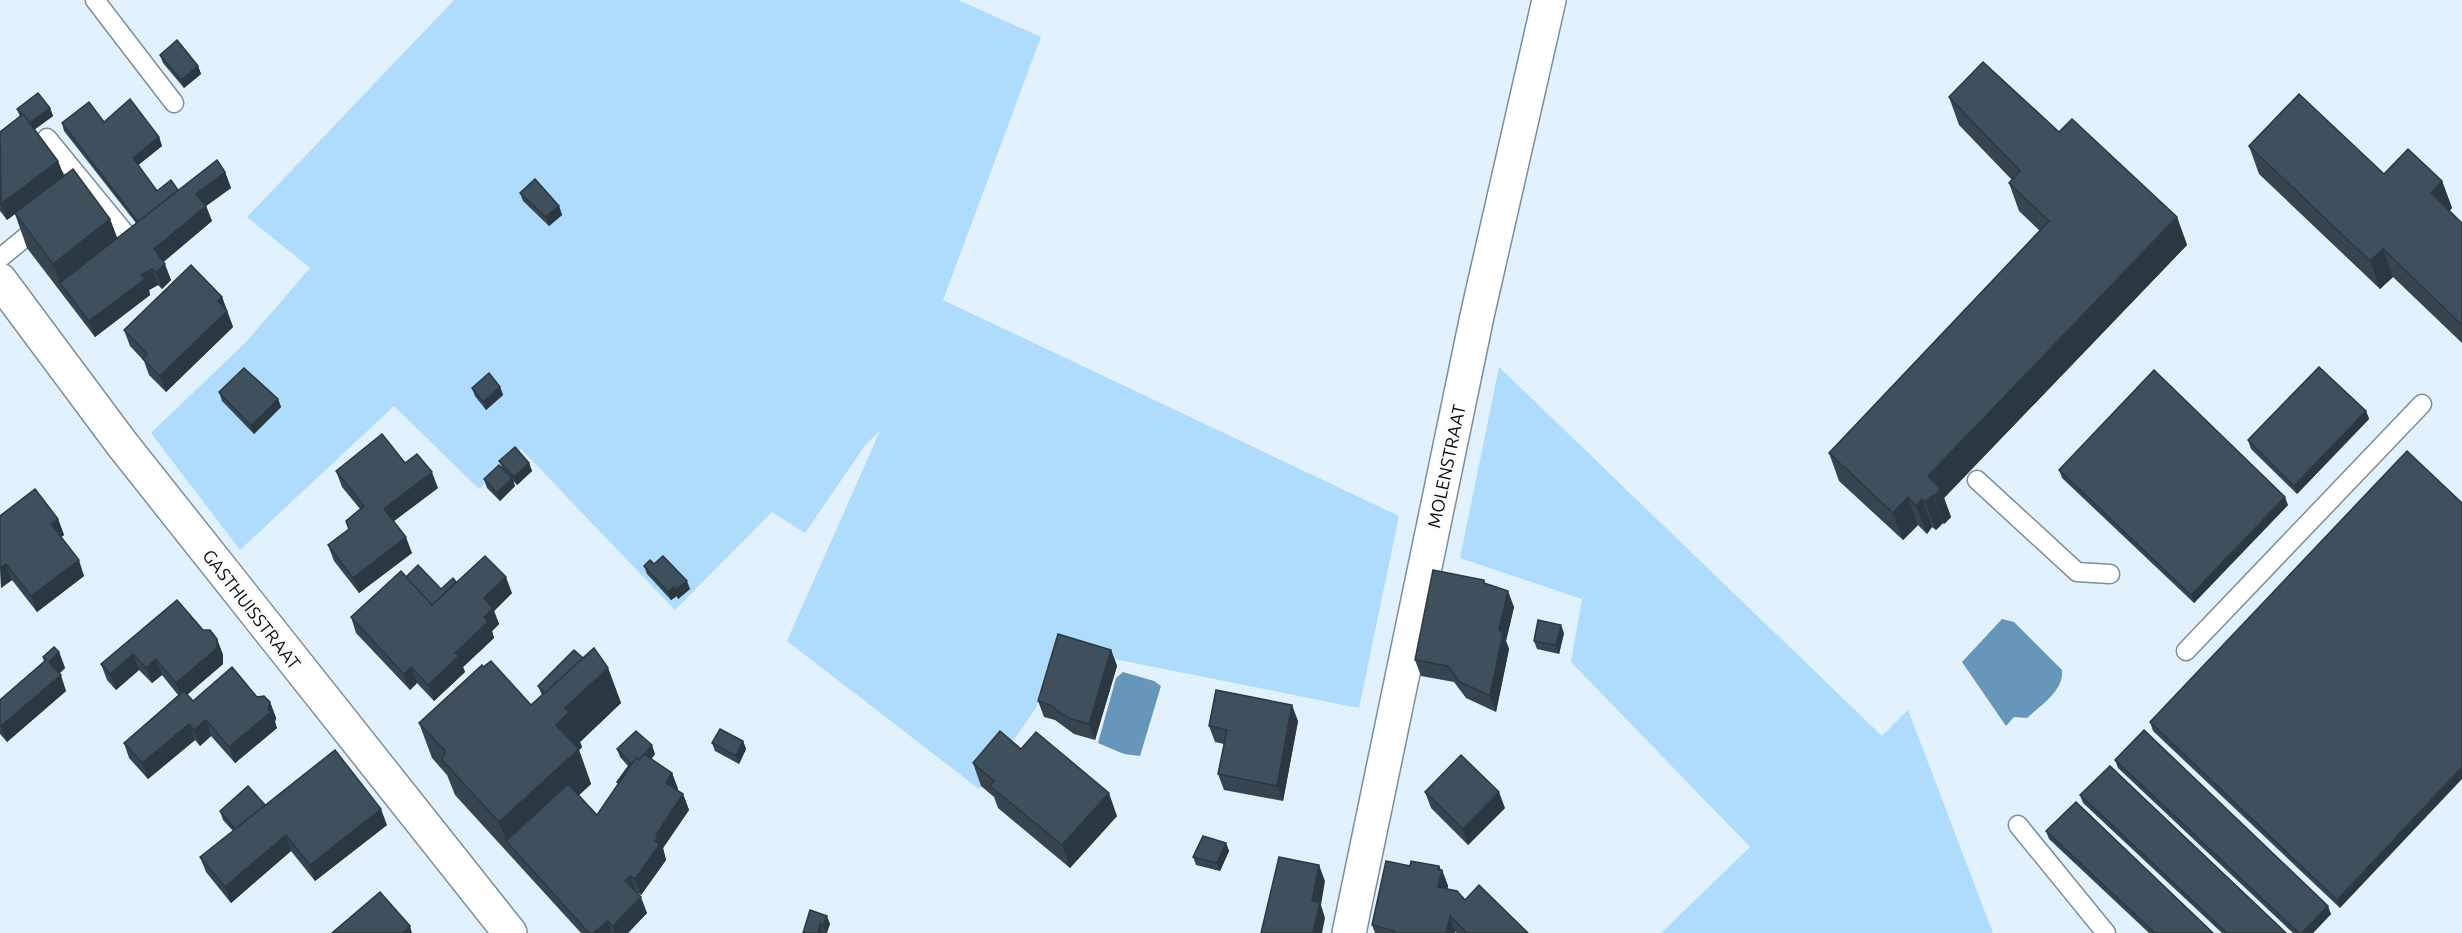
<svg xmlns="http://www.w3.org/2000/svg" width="2462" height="933" font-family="Ubuntu,sans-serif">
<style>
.green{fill:#afdcfd}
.water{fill:#6696ba}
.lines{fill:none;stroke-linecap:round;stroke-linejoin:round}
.lane-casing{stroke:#7c8e9c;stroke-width:21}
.street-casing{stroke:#7c8e9c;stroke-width:36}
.lane{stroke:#fff;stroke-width:18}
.street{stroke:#fff;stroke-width:33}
.wall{fill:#364550}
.shaded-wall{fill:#2c3841}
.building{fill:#3f505d;stroke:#2c3841;stroke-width:1.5}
.labels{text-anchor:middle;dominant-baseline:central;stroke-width:6;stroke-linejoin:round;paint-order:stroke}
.street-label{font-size:18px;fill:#060c11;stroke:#fcfcfc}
</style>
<rect width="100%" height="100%" fill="#e1f1fd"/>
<g class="green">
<polygon points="454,0 958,0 1041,37 943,300 1399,516 1359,708 1054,647 1036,708 979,789 787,641 880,431 866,444 805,533 772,512 675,610 521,449 479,489 394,406 240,550 151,433 246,342 310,268 247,217"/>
<polygon points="1499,367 1882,736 1908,710 1993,933 1661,933 1750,847 1571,662 1582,599 1460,558"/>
</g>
<g class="water">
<path d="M2002 619 2014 622 2062 670C2064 691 2041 705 2027 718L2014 717 2006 726 1962 662Z"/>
<polygon points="1123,672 1154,681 1161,686 1140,756 1124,754 1098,743 1116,678"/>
</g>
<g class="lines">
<g class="lane-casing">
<g id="lane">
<polyline points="95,0 174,103"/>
<polyline points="47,138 87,187"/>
<polyline points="69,202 87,187 124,232"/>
<polyline points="0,258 43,223"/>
<polyline points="1977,480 2077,572 2110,574"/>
<polyline points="2186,651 2422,404"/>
<polyline points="2018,825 2106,933"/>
</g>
</g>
<g class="street-casing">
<g id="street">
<polyline points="0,280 122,444 510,933"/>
<polyline points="1349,933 1477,316 1549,0"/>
</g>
</g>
<use href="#lane" class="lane"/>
<use href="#street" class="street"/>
</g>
<g class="wall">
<polygon points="160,55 198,66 201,74 184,88 163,63"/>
<polygon points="1949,97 2059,132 2177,217 2187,245 1944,498 1951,517 1944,524 1943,523 1936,530 1932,527 1927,534 1918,525 1903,540 1839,481 1829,453 2040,231 2019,211 2009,183 2012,180 1959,125"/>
<polygon points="50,108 53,116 34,130 58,161 64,176 110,219 117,238 136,223 64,131 62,123 104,122 159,137 162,146 138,165 157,191 178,190 225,172 231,188 206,206 212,221 163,262 171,280 162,289 158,285 149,290 150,295 95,337 27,248 15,214 7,220 0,211 0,132 20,117 17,109"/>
<polygon points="2249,146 2384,174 2442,181 2452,208 2449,211 2462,223 2462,343 2393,277 2380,289 2259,174"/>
<polygon points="520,193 559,206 562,215 549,226 523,201"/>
<polygon points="222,297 233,327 166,392 149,375 144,361 130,346 124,330"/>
<polygon points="500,387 503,395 486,410 475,396 472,388"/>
<polygon points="219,392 278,399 281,407 254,434 222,401"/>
<polygon points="2366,411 2369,419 2297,494 2251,449 2248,440"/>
<polygon points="499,461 529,463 532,471 517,485 513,481 515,486 500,501 487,488 484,479 502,467"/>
<polygon points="405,463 438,488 394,521 412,553 359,593 334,561 328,545 349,529 360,509 342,487 336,471"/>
<polygon points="2059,470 2288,505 2194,603 2062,478"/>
<polygon points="2462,503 2340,908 2153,731 2150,722"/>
<polygon points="0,516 58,519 64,535 61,537 84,576 37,612 12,580 1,588"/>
<polygon points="654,564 690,589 678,599 677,596 671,600 647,574 644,566"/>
<polygon points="406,577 441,589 456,582 512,593 494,611 499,624 492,631 494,638 463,667 465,672 434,701 417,683 410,690 356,633 351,617"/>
<polygon points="1485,584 1514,607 1506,641 1509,649 1496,712 1466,698 1454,682 1421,676 1415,660"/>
<polygon points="203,630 217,639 223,655 223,664 187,695 193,701 257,697 270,702 276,718 275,722 277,728 235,763 211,736 200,746 195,740 148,779 129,758 124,743 178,695 162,675 152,683 139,670 116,690 107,680 101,664"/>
<polygon points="1564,633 1559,654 1537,649 1534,641"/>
<polygon points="1111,650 1117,666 1095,740 1074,734 1055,720 1044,717 1038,701"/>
<polygon points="59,652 65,668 59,674 66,691 7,742 0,734 0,700 44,662 43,657"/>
<polygon points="583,658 608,668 621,703 580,742 582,747 579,750 591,784 579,795 597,815 618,784 617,782 628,766 620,757 617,749 655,754 651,759 672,773 678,789 677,790 683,794 689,810 663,848 666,860 641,895 636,892 647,913 628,933 581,933 455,795 447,775 432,758 419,723 531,705 542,695 538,686"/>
<polygon points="1298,721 1283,801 1224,790 1218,774 1224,744 1215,742 1209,726"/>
<polygon points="743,741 746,749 739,764 715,751 712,743"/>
<polygon points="1021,749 1117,816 1070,868 998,808 994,797 981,786 973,763"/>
<polygon points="2115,760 2331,914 2313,933 2293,933 2118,768"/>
<polygon points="1425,792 1505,808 1468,845 1431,808"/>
<polygon points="2080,795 2286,933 2222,933 2083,803"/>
<polygon points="265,805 387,825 315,881 291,851 231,903 206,872 200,857 233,831 223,820 220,811"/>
<polygon points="2046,831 2213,933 2149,933 2049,839"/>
<polygon points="1226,843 1229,851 1220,871 1196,865 1193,857"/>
<polygon points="1410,866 1439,866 1441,870 1442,870 1448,886 1447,889 1465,900 1528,933 1457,933 1455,932 1455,933 1375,933 1372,925"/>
<polygon points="810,910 830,924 827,933 803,933"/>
</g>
<g class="shaded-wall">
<polygon points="198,66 201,74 184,88 181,80"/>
<polygon points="50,108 53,116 31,132 28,124"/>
<polygon points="159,137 162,146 136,167 133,158"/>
<polygon points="58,161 64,177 7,220 1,204"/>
<polygon points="225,172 231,188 206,206 212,221 160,265 154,249 196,194"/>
<polygon points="2442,181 2452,208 2441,221 2431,193"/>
<polygon points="559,206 562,215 549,226 546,217"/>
<polygon points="2177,217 2187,245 1944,498 1951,517 1944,524 1928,476"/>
<polygon points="110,219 123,253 60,283 53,264"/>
<polygon points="2383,249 2393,277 2380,289 2370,261"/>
<polygon points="165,264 171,280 162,289 156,273"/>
<polygon points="152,269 158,285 149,290 150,295 95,337 89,321 141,275"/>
<polygon points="222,297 233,327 166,392 160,376"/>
<polygon points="500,387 503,395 486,410 483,402"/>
<polygon points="278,399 281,407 254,434 251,426"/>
<polygon points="2366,411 2369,419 2297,494 2294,486"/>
<polygon points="529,463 532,471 517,485 514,477"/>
<polygon points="432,472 438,488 390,524 384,509"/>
<polygon points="512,478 515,486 500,501 497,493"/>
<polygon points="1933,495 1943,523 1936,530 1925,502"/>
<polygon points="1908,497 1918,525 1903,540 1893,513"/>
<polygon points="2285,497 2288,505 2194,603 2191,595"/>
<polygon points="1922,499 1932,527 1927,534 1916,506"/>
<polygon points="58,519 64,535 57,540 51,524"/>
<polygon points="406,537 412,553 359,593 353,578"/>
<polygon points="79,560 84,576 37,612 31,596"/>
<polygon points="6,564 12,580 1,588 0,568"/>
<polygon points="506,577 512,593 494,611 499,624 492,631 494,638 463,667 465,672 434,701 428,685 484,617 484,598"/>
<polygon points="687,581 690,589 678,599 675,590"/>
<polygon points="674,587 677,596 671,600 668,592"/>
<polygon points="1508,591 1514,607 1506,641 1509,649 1496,712 1490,696 1499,630"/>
<polygon points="1561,625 1564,633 1559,654 1556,645"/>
<polygon points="217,639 223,655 223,664 182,699 176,683"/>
<polygon points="1111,650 1117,666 1095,740 1089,724"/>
<polygon points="59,652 65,668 54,678 49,662"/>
<polygon points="133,654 139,670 116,690 110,674"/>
<polygon points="156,659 162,675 152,683 146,668"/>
<polygon points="411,667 417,683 410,690 404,674"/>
<polygon points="608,668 621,703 580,742 582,747 579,750 591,784 517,853 506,841 499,822 565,708"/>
<polygon points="61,675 66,691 7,742 1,726"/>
<polygon points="270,702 276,718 275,722 277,728 235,763 229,747 268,710"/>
<polygon points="1292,705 1298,721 1283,801 1277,786"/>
<polygon points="206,720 211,736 200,746 194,730"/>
<polygon points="189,724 195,740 148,779 142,763"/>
<polygon points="743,741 746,749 739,764 736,756"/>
<polygon points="652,745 655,754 626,796 623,788"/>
<polygon points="2462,767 2462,779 2340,908 2337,900"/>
<polygon points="672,773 678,789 672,799 666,783"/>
<polygon points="1499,792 1505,808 1468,845 1463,829"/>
<polygon points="1109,793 1117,816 1070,868 1062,845"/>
<polygon points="683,794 689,810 663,848 666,860 641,895 635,879 656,835"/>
<polygon points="381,809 387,825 315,881 310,865"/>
<polygon points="286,835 291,851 231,903 225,887"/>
<polygon points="1226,843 1229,851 1220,871 1217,863"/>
<polygon points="1319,865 1325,881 1321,905 1325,918 1322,933 1313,933 1312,901"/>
<polygon points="1439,866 1442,873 1442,870 1448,886 1444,903 1438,887 1438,870"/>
<polygon points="630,876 636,892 625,881"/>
<polygon points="641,897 647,913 628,933 615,933 613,926"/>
<polygon points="2328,906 2331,914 2313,933 2302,933"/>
<polygon points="827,916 830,924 826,933 823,925"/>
<polygon points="1450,916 1455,932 1455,933 1446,933"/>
<polygon points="608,921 612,933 593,933"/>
<polygon points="820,924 823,933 819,933 818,932"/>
<polygon points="410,926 412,933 403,933"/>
</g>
<g class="building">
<polygon points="177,40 198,66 181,80 160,55"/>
<polygon points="1983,62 2059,132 2072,119 2177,217 1928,476 1941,489 1934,496 1933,495 1925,502 1922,499 1916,506 1908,497 1893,513 1829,453 2049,221 2009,183 2020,171 1949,97"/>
<polygon points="38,93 50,108 29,123 17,109"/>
<polygon points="2299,94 2384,174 2408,149 2442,181 2431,193 2462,223 2462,325 2383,249 2370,261 2249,146"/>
<polygon points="130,99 159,137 133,158 157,191 171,180 178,190 138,222 62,123 89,102 104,122"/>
<polygon points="23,114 58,161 1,204 0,132"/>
<polygon points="217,160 225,172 196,194 206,206 154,249 165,264 156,273 152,269 141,275 145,279 89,321 60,283"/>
<polygon points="73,169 110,219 53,264 15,213"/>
<polygon points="535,179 559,206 546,217 520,193"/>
<polygon points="191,265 222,297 218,301 227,311 160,376 143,359 147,354 124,330"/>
<polygon points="2319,367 2366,411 2294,486 2248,440"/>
<polygon points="244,368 278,399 251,426 219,392"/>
<polygon points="2154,370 2285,497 2191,595 2059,470"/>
<polygon points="489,373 500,387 483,402 472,388"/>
<polygon points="382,434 405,463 417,454 432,472 384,509 406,537 353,578 328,545 349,529 346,521 364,506 336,471"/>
<polygon points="515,447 529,463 514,477 499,461"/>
<polygon points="2407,451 2462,503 2462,767 2337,900 2150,722"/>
<polygon points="499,465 512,478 497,493 484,479"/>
<polygon points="35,489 58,519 51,524 79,560 31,596 6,564 0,568 0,516"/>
<polygon points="485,556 506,577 484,598 493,608 484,617 488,622 455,653 459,656 428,685 411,667 404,674 351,617 401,571 432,605"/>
<polygon points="663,556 687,581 675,590 674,587 668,592 644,566 650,560 654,564"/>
<polygon points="418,565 441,589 453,578 456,582 432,605 406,577"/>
<polygon points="1433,570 1484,580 1484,583 1508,591 1499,630 1503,633 1490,696 1460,682 1448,666 1415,660"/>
<polygon points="177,600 203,630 210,630 217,639 217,648 176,683 156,659 146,668 133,654 110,674 101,664"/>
<polygon points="1538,620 1561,625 1556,645 1534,641"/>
<polygon points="1058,634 1111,650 1089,724 1068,718 1050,705 1038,701"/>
<polygon points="54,647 59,652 49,662 61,675 1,726 0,725 0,700 46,660 43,657"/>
<polygon points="594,648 608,668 565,708 569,712 556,725 579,749 499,822 442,760 445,751 419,723 482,665 483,667 491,661 531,705"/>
<polygon points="574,650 583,658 545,693 538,686"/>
<polygon points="232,667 257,697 264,696 270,702 268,710 271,712 229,747 206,720 194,730 189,724 142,763 124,743 184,691 193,701"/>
<polygon points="1216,690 1292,705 1277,786 1218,774 1227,730 1209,726"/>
<polygon points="720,729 743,741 736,756 712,743"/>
<polygon points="2144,730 2328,906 2302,933 2299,933 2115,760"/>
<polygon points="636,731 652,745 645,755 644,754 639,760 636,758 619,783 617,782 631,763 617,749"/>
<polygon points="1000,731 1021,749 1036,732 1109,793 1062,845 990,786 994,781 973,763"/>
<polygon points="335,750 381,809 310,865 286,835 225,887 200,857"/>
<polygon points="644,754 672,773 666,783 683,794 656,835 658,837 655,841 660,844 635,879 630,876 625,881 641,897 613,926 608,921 593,933 589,933 506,841 568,784 597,815 636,758 639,760"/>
<polygon points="1461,755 1499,792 1463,829 1425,792"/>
<polygon points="2110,766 2286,933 2227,933 2080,795"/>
<polygon points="248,786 265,805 235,829 220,811"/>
<polygon points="2076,802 2213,933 2155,933 2046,831"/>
<polygon points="1203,836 1226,843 1217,863 1193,857"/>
<polygon points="1279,857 1319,865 1312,901 1320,902 1313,933 1261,933"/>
<polygon points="1386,861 1410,866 1411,861 1439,866 1438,870 1442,870 1438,887 1457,891 1465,900 1479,885 1528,933 1467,933 1450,916 1446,933 1394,933 1395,931 1372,925"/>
<polygon points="380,892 410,926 403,933 332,933"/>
<polygon points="810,910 827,916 823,925 820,924 818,932 821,933 803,933"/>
</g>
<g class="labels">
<g class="street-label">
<text transform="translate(1446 466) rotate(-78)">MOLENSTRAAT</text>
<text transform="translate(252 609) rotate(52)">GASTHUISSTRAAT</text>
</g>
</g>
</svg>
